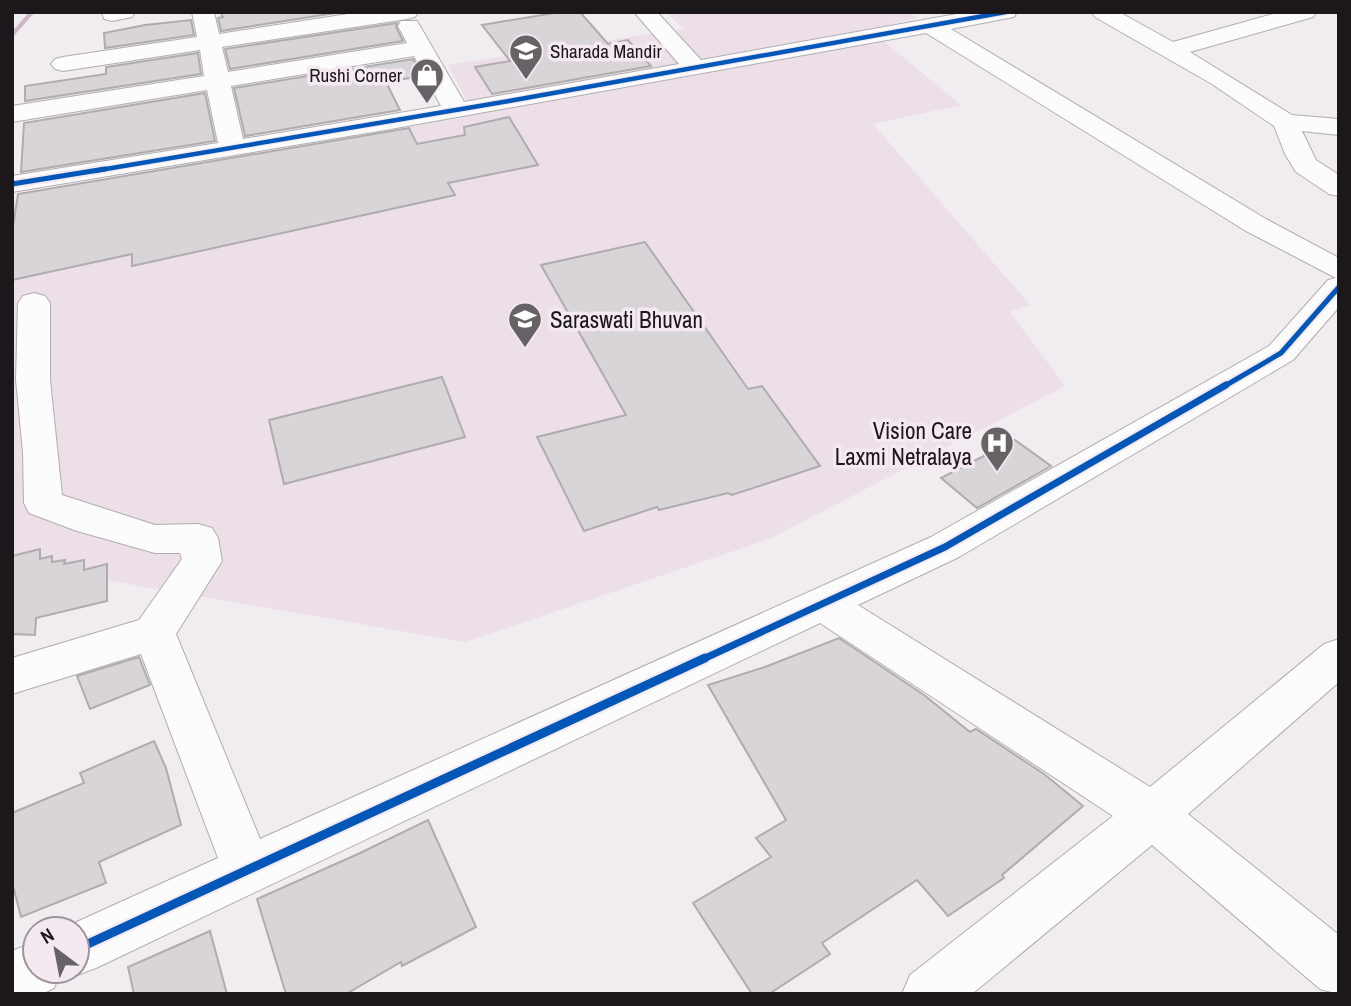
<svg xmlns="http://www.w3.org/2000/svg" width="1351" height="1006" font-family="'Archivo Narrow',sans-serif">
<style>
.built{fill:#ecdfe8}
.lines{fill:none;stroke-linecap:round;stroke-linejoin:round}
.stream{fill:#cfb7c8;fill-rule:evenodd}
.building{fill:#d8d4d7;stroke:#afabae;stroke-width:2}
.minor-casing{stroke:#b0acaf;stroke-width:2}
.minor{fill:#fdfcfd;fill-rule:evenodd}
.cycleway-far3-casing{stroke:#f4e9f1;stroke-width:7}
.cycleway-far2-casing{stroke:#f4e9f1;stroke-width:9}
.cycleway-far1-casing{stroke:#f4e9f1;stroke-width:11}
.cycleway-casing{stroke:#f4e9f1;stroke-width:13}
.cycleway-far3{stroke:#0057b8;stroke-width:4.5}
.cycleway-far2{stroke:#0057b8;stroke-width:5}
.cycleway-far1{stroke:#0057b8;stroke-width:7}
.cycleway{stroke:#0057b8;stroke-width:9}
.labels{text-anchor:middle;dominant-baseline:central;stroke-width:7;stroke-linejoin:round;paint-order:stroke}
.far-poi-label{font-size:19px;fill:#1b171a;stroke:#f4e9f1;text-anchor:start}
.poi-label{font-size:23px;fill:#1b171a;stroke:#f4e9f1;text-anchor:start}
</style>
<rect width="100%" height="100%" fill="#f1ecf0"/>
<polygon class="built" points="667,12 909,12 917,18 870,30 961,105 873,124 1030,305 1010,312 1065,386 769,539 465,642 12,564 12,202 474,115 448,65 683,29"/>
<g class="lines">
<polygon class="stream" points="29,12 35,12 12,38 12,32"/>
</g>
<g class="building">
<polygon points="220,12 342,12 221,31 218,18 223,17"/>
<polygon points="560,12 580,12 608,44 628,40 651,66 492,94 475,67 510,61 482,25"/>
<polygon points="191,20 194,35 105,48 104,33 145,25"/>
<polygon points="397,23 396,27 403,41 230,69 225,49"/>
<polygon points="198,53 201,74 25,101 25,86 106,74 106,67"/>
<polygon points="413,59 422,76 386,82 400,110 245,136 234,88"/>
<polygon points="205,93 215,141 21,172 24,123"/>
<polygon points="509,117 538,165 448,183 455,195 132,266 132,254 12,280 12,233 18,194 409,128 417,144 465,135 464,127"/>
<polygon points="645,242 748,389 762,386 820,466 732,495 728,493 659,510 657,507 584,531 537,437 626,415 541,265"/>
<polygon points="442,377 465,437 284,484 269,420"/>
<polygon points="1015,440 1051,466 977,508 941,478"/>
<polygon points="40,549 40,559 52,556 52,562 65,560 64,564 84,560 84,570 107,564 107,601 36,618 35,635 12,634 12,556"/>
<polygon points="839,638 924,695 970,732 976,729 1044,774 1083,806 1002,875 1004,878 948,916 917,880 822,943 830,954 769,994 752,994 693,903 771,857 756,838 786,820 708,685 765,667"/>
<polygon points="139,657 150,685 90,709 77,676"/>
<polygon points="154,741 166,768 181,825 99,862 106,883 21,917 12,882 12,813 84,783 80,773"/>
<polygon points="428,820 476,927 402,966 401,962 346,994 286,994 257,899 358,854"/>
<polygon points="210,931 227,994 134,994 128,967"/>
</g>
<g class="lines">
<g class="minor-casing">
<g id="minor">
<polygon points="102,12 135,12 132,17 112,21 104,19"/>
<path d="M192 12H214L219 34 361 12H418L415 17 407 19 222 47 228 72 407 43 398 26 401 21H417L420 26 464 102 679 64 634 12H657L701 60 968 12H1017L1014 17 951 29 1266 219 1339 258V307L1293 360 959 557 858 605 1150 787 1324 644 1339 639V682L1188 814 1339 935V994L1320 989 1152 845 972 994H902L910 975 1113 816 820 623 96 968 77 975 66 971H77V929H61L218 858 141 654 12 694V658L139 620 182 559 180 553H155L77 531 29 513 24 503 23 452 16 380 18 303 23 296 34 293 45 296 50 303V380L62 495 155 525 198 524 212 528 218 538 222 561 176 634 260 839 931 537 1269 346 1328 280 1336 278 1246 231 926 33 385 130 12 192V176L218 143 207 90 12 122V106L204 76 200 50 63 71 55 69 51 64 55 59 63 57 197 37ZM414 56 441 106 243 139 231 86Z"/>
<polygon points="1092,12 1119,12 1173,42 1280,12 1316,12 1313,17 1190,52 1292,115 1339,119 1339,135 1302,131 1316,160 1339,175 1339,196 1329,194 1296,172 1285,154 1274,126 1212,84 1095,17"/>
<polygon points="35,942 35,971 61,971 54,988 42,994 12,994 12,951"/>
</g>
</g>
<use href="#minor" class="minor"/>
<g class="cycleway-far3-casing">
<polyline id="cycleway-far3" points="94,171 509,101 1006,12"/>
</g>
<g class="cycleway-far2-casing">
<g id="cycleway-far2">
<polyline points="12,184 105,169"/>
<polyline points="1223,387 1281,353 1339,287"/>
</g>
</g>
<g class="cycleway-far1-casing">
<polyline id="cycleway-far1" points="701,660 945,547 1226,385"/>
</g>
<g class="cycleway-casing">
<polyline id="cycleway" points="77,949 705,658"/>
</g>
<use href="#cycleway-far3" class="cycleway-far3"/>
<use href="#cycleway-far2" class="cycleway-far2"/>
<use href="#cycleway-far1" class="cycleway-far1"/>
<use href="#cycleway" class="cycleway"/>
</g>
<defs>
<g id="school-pin" transform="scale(1.75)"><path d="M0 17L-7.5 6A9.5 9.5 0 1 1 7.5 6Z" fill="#666265" stroke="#f4e9f1"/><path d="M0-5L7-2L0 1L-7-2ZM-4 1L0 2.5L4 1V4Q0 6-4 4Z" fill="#fff"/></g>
<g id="shop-pin" transform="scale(1.75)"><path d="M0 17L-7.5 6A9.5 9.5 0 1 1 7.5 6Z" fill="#666265" stroke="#f4e9f1"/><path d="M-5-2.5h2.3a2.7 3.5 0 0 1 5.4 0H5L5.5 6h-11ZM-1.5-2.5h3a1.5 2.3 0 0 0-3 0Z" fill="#fff"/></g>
<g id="hospital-pin" transform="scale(1.75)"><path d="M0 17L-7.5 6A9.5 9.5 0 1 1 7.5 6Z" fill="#666265" stroke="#f4e9f1"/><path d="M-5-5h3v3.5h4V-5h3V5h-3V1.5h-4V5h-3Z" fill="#fff"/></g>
</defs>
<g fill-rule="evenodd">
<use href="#school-pin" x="526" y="51"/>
<use href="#shop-pin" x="427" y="75"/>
<use href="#school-pin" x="525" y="319"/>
<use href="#hospital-pin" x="997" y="443"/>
</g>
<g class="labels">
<g class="far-poi-label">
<text x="550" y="51">Sharada Mandir</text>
<text x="402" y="75" text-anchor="end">Rushi Corner</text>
</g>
<g class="poi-label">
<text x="550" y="319">Saraswati Bhuvan</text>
<text x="972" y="430" text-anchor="end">Vision Care<tspan x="972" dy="26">Laxmi Netralaya</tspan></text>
</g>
</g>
<rect width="1351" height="1006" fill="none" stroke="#1b171a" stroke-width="28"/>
<g transform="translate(56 950) rotate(328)"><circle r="33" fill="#f4e9f1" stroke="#9d959b" stroke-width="2"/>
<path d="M0-5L12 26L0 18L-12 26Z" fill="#666265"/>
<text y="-10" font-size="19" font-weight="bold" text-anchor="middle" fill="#1b171a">N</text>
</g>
</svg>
